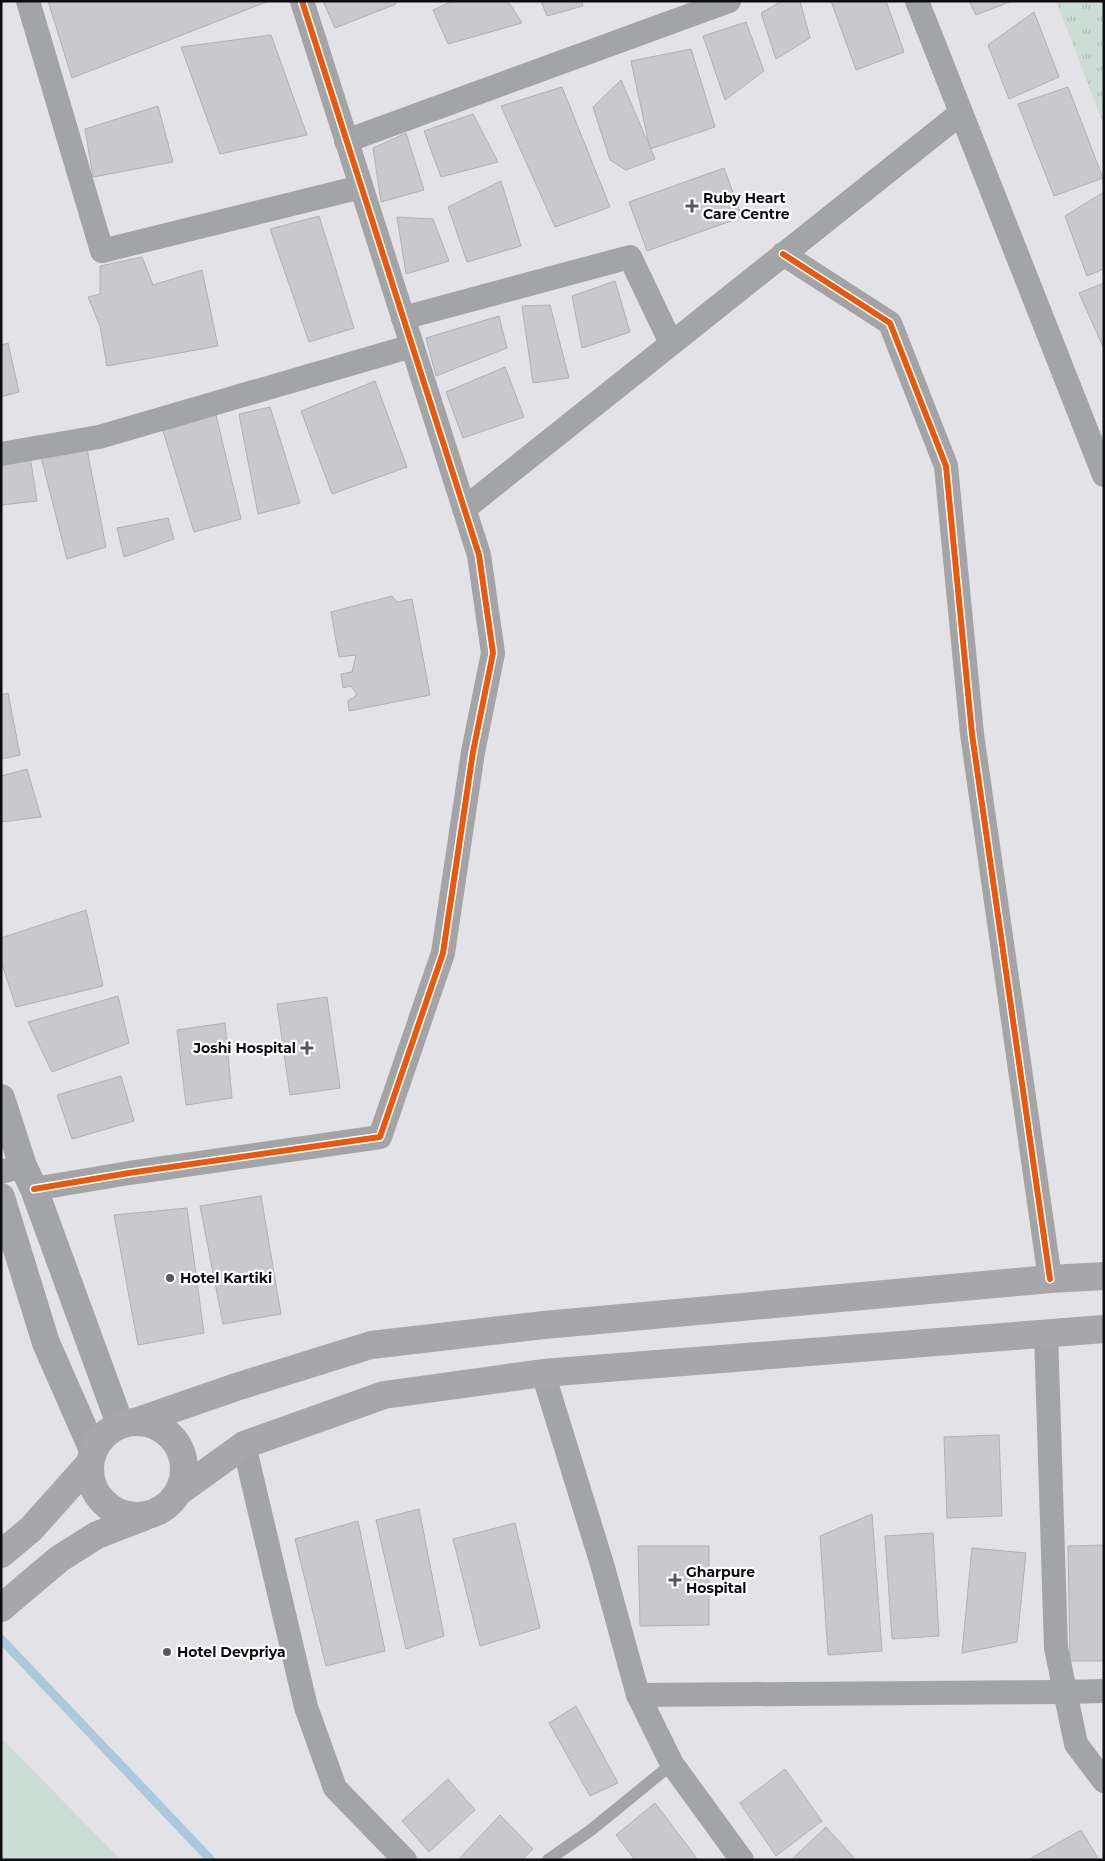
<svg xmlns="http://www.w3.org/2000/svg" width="1105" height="1861" font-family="Montserrat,sans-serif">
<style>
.grass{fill:url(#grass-tufts)}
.park{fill:#cbddd5}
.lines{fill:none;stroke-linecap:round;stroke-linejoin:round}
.stream{stroke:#abc9dc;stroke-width:9}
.building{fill:#c9c9cd;stroke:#b0b0b5}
.service{stroke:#a3a4a6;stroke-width:12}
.minor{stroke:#a3a4a6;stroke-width:24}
.tertiary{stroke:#a3a4a6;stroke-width:28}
.primary{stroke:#a6a6ab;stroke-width:28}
.cycleway-casing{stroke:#fff;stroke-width:9}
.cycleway{stroke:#e8590c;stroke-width:6}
.poi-dot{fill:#58585c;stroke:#fff;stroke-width:2}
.labels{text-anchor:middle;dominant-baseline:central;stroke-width:4.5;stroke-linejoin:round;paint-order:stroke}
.poi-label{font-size:14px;font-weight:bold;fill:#0d0d11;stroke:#fff;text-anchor:start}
</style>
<defs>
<pattern id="grass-tufts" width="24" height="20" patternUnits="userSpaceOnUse" patternTransform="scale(1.25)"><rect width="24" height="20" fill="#cbddd5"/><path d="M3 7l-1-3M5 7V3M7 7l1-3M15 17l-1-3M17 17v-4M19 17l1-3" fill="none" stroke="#adbcb6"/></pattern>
</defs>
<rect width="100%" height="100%" fill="#e2e2e7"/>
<polygon class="grass" points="1056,1 1104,1 1104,125"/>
<polygon class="park" points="1,1738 121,1860 1,1860"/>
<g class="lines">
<polyline class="stream" points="1,1639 211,1860"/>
</g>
<g class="building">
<polygon points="48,1 269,1 72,78"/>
<polygon points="323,1 394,1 396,4 335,28"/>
<polygon points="453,1 508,1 522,23 448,44 433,10"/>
<polygon points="541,1 582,1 583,6 547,16"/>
<polygon points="782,1 800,1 810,38 776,59 761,13"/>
<polygon points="831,1 886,1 904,52 856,70"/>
<polygon points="969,1 1012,1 976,15"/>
<polygon points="1034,12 1059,77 1009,99 988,45"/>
<polygon points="746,22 764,71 725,100 703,36"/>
<polygon points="271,35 307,135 220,154 181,47"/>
<polygon points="691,49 715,127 650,149 631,61"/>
<polygon points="621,80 655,159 626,170 610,160 593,107"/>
<polygon points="562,87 610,207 555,227 501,106"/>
<polygon points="1068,87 1103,178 1054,196 1018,104"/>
<polygon points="158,106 173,162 93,177 85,129"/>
<polygon points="473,114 498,162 441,177 424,131"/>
<polygon points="406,133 424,190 381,202 373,148"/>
<polygon points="724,168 742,217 647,251 629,202"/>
<polygon points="501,181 521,246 467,262 448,207"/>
<polygon points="1104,192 1104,269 1087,276 1065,216"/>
<polygon points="319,216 354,328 309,342 270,229"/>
<polygon points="397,217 433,219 449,261 406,274"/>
<polygon points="142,257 153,285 202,270 218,346 107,366 100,326 88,297 100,294 100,266"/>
<polygon points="615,281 630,332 582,348 572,296"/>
<polygon points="1104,283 1104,349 1079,293"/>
<polygon points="550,305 569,378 533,383 522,306"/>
<polygon points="499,316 507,348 436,376 426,338"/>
<polygon points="8,343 19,392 1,397 1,345"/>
<polygon points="505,367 524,417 463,438 446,392"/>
<polygon points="375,381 407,467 332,494 301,411"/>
<polygon points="270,407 300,503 258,514 239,414"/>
<polygon points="216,415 241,519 194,532 163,431"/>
<polygon points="87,449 106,547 67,559 41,457"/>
<polygon points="29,450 37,501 1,505 1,454"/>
<polygon points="168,518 174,539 124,557 117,528"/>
<polygon points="392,596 397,602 412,599 430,695 349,711 348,701 357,695 351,686 343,688 341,674 352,672 356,655 339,657 331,612"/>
<polygon points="8,693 20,755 1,759 1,695"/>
<polygon points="27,769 41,817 1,822 1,776"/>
<polygon points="86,910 103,986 16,1007 1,961 1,938"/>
<polygon points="118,996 129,1043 52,1072 28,1022"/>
<polygon points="327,997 340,1088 290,1095 277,1004"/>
<polygon points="225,1023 232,1098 186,1105 177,1030"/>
<polygon points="121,1076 134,1121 72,1139 57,1095"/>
<polygon points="261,1196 281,1314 223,1324 200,1206"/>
<polygon points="187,1208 204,1333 138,1345 114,1215"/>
<polygon points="999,1435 1002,1516 947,1518 944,1437"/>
<polygon points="419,1509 444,1636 406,1649 376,1520"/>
<polygon points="872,1514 882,1651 828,1655 820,1536"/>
<polygon points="358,1521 385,1651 326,1666 295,1539"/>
<polygon points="515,1523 540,1628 480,1646 453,1539"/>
<polygon points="933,1533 939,1636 892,1639 885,1536"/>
<polygon points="1104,1545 1104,1661 1070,1661 1068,1546"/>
<polygon points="638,1546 709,1546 709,1625 640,1626"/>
<polygon points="972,1548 1026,1553 1017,1642 962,1653"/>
<polygon points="576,1706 618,1783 590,1796 549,1723"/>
<polygon points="785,1769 822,1821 776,1856 740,1803"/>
<polygon points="448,1779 475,1810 429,1852 402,1821"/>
<polygon points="655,1803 698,1860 635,1860 616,1835"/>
<polygon points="500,1815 533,1849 522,1860 458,1860"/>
<polygon points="826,1827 856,1860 791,1860"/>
<polygon points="1081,1830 1099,1860 1028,1860"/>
</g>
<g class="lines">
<polyline class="service" points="548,1860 591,1830 672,1764"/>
<g class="minor">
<polyline points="28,1 102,251 361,187"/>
<polyline points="917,1 1104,475"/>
<polyline points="346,141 729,1"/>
<polyline points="783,254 890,323 946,466 972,734 1050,1279"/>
<polyline points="403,318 630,257 671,343"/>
<polyline points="1,454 99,437 412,346"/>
<polyline points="464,509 961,113"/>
<polyline points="1,1172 23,1166"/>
<polyline points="34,1189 129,1173 380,1137 443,953 473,752 493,653 479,555 302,1"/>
<polyline points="1046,1333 1056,1648 1076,1744 1104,1781"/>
<polyline points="543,1373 602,1564 638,1695 672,1764 742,1860"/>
<polyline points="244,1445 306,1707 335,1788 405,1860"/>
<polyline points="638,1695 1065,1692 1104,1691"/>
</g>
<g class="tertiary">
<polyline points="1,1098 23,1166 34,1189 120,1424"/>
<polyline points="1,1197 46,1343 93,1450"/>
</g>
<g class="primary">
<polyline points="138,1421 236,1387 371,1345 544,1325 1050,1279 1104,1276"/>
<circle cx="137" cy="1469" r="47"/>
<polyline points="180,1491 244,1445 384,1395 543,1373 1104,1329"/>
<polyline points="1,1554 31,1529 90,1463"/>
<polyline points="1,1608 59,1559 97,1535 144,1517"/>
</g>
<g class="cycleway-casing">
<g id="cycleway">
<polyline points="783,254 890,323 946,466 972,734 1050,1279"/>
<polyline points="34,1189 129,1173 380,1137 443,953 473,752 493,653 479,555 302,1"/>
</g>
</g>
<use href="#cycleway" class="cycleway"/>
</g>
<g class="poi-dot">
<path d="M689.5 198.5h5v5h5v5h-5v5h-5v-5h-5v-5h5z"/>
<path d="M304.5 1040.5h5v5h5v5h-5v5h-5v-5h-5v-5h5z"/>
<circle cx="170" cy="1278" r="5"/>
<path d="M672.5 1572.5h5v5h5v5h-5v5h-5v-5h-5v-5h5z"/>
<circle cx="167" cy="1652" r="5"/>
</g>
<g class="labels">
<g class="poi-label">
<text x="703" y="198">Ruby Heart<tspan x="703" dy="16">Care Centre</tspan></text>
<text x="296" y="1048" text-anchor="end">Joshi Hospital</text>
<text x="180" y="1278">Hotel Kartiki</text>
<text x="686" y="1572">Gharpure<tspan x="686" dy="16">Hospital</tspan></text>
<text x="177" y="1652">Hotel Devpriya</text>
</g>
</g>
<rect width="1105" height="1861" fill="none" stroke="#0d0d11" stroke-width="5"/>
</svg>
